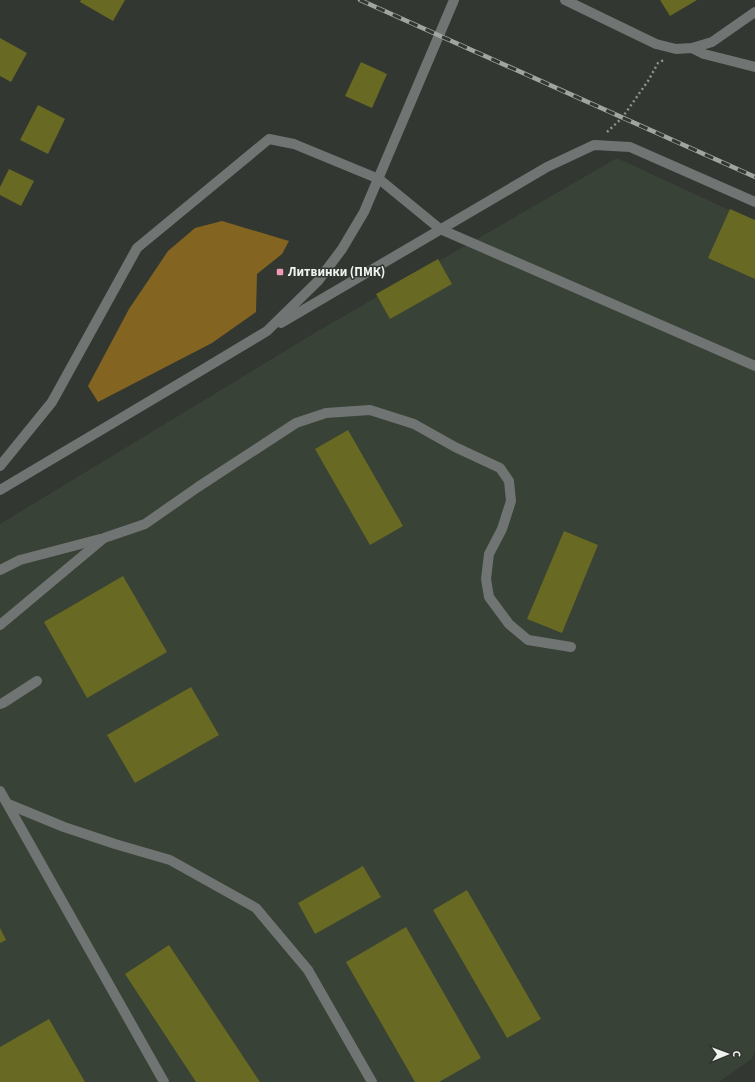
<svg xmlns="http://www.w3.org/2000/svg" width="755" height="1082" font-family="'Source Sans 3',sans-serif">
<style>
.built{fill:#394236}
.forest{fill:#846421}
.building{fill:#686922}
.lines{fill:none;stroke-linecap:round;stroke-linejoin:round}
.path{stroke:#8f938e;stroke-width:2.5;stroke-dasharray:2 3;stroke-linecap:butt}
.minor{stroke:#707473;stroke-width:10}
.rail-casing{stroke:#a1a4a0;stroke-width:4.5}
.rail{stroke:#323731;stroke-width:3;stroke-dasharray:9;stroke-linecap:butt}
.poi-dot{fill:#ef9ab8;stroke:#323731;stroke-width:1.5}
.labels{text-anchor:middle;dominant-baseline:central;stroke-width:3;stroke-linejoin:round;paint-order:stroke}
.poi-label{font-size:13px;font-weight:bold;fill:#eff2ee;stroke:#323731;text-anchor:start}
</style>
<rect width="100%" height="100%" fill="#323731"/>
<polygon class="built" points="617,158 755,222 755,1051 752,1059 719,1082 0,1082 0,524 318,331"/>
<polygon class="forest" points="222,221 289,241 282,254 257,274 256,312 212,343 98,402 88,386 129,309 168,251 195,228"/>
<g class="building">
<polygon points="81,0 125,0 113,21 80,2"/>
<polygon points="660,0 697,0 670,16"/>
<polygon points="0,38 27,53 11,82 0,76"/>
<polygon points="361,62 387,74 372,108 345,96"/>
<polygon points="38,105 65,119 48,154 20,140"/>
<polygon points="9,169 34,181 21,206 0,195 0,187"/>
<polygon points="730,209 755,220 755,279 708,258"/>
<polygon points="438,259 452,284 390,319 376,294"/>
<polygon points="348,430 403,526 370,545 315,449"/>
<polygon points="564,531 598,545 562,633 527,619"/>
<polygon points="123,576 167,652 87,698 44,622"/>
<polygon points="191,687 219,735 135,783 107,735"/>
<polygon points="363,866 381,897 315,934 298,903"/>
<polygon points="467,890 541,1019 507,1038 433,910"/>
<polygon points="406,927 481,1058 439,1082 415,1082 346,962"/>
<polygon points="0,928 6,940 0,943"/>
<polygon points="169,945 260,1082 196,1082 125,974"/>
<polygon points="49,1019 85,1082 0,1082 0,1047"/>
</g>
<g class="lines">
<polyline class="path" points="607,132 622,118 648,81 658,63 664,60"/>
<g class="minor">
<polyline points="565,0 656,44 676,49 692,48 712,42 755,12"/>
<polyline points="692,48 704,54 755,67"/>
<polyline points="281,323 547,167 594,145 630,147 755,202"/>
<polyline points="0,466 52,402 137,248 269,139 294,144 379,179 440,229 755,366"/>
<polyline points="0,490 197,373 267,331 318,281 342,249 364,212 454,0"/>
<polyline points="0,570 20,560 100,539"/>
<polyline points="0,625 104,538 145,524 198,487 296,423 326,413 370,410 414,424 455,447 500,468 509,481 511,501 502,529 489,554 486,579 489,597 509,624 528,640 571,647"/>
<polyline points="0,704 3,703 37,681"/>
<polyline points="0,791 164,1082"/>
<polyline points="8,804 64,827 115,844 170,860 256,908 308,970 372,1082"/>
</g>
<g class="rail-casing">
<polyline id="rail" points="360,0 755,177"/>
</g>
<use href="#rail" class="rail"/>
</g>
<rect class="poi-dot" x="276" y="268" width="8" height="8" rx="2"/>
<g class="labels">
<g class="poi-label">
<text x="288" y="272">Литвинки (ПМК)</text>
</g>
</g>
<g transform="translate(727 1054) rotate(89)" stroke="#323731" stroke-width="3" paint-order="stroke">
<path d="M0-3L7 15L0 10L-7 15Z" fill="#eff2ee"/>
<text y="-6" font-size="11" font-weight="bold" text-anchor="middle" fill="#eff2ee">С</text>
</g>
</svg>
